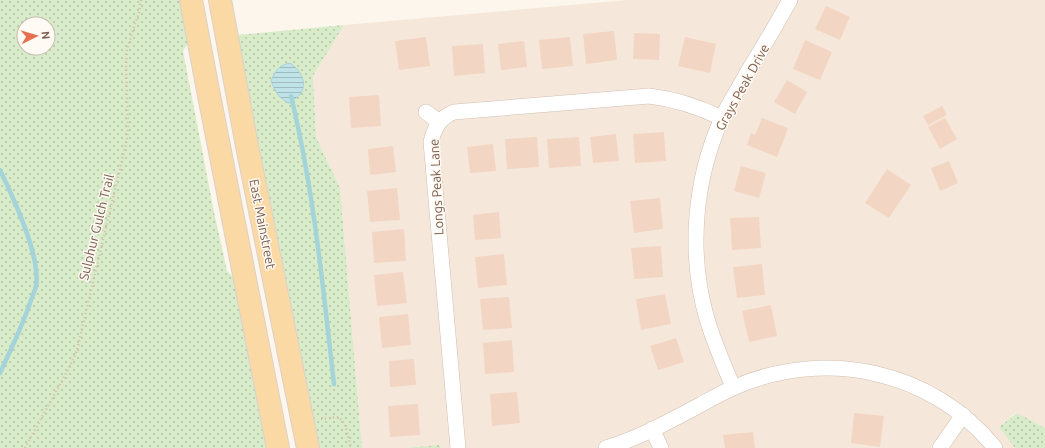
<svg xmlns="http://www.w3.org/2000/svg" width="1045" height="448" font-family="Ubuntu,sans-serif">
<style>
.residential{fill:#f5e8da}
.grass{fill:url(#grass-dots);fill-rule:evenodd}
.water{fill:url(#water-rules);stroke:#a5d3da}
.lines{fill:none;stroke-linecap:round;stroke-linejoin:round}
.stream{stroke:#a5d3da;stroke-width:4.5}
.building{fill:#f3d5c3}
.street-casing{stroke:#d1beb0;stroke-width:16}
.primary-casing{stroke:#dad1cd;stroke-width:24}
.path{stroke:#d9b8a5;stroke-width:2.5;stroke-dasharray:1 3;stroke-linecap:butt}
.street{stroke:#fff;stroke-width:15}
.primary{stroke:#fbd9a5;stroke-width:22}
.labels{text-anchor:middle;dominant-baseline:central;stroke-width:3;stroke-linejoin:round;paint-order:stroke}
.street-label{font-size:13px;fill:#7a5c4d;stroke:#fffaf3}
</style>
<defs>
<pattern id="grass-dots" width="8" height="8" patternUnits="userSpaceOnUse"><rect width="8" height="8" fill="#d8ecc9"/><path d="M2 2h.1M6 6h.1" fill="none" stroke="#b4c2a5" stroke-width="1.8" stroke-linecap="round"/></pattern>
<pattern id="water-rules" width="6" height="5" patternUnits="userSpaceOnUse"><rect width="6" height="5" fill="#bfe3e8"/><path d="M0 2.5h6" fill="none" stroke="#a0bbbe"/></pattern>
</defs>
<rect width="100%" height="100%" fill="#fdf6ec"/>
<polygon class="residential" points="628,0 1045,0 1045,428 1016,413 999,427 1015,448 441,448 440,445 404,448 362,448 340,188 316,137 313,76 344,25"/>
<g class="grass">
<path d="M0 0H182L189 42 183 51 214 212 227 271 235 279 269 448H0ZM24 24H48V48H24Z"/>
<polygon points="344,25 313,76 316,137 340,188 362,448 317,448 237,35"/>
<polygon points="1017,413 1045,428 1045,448 1015,448 999,427"/>
<polygon points="440,445 441,448 404,448"/>
</g>
<path class="water" d="M290 63C299 69 308 81 301 93 299 97 293 100 289 103 279 99 275 91 271 81 275 71 279 65 290 63Z"/>
<g class="lines">
<g class="stream">
<path d="M291 96C314 191 323 288 334 384"/>
<path d="M0 170C13 197 41 256 36 286 35 290 33 295 31 300 23 325 11 349 0 373"/>
</g>
</g>
<g class="building">
<polygon points="826,6 850,17 840,40 815,29"/>
<polygon points="614,31 617,60 586,64 583,34"/>
<polygon points="634,33 660,34 659,60 633,59"/>
<polygon points="426,37 430,66 399,70 395,41"/>
<polygon points="570,37 573,66 542,69 539,40"/>
<polygon points="685,37 716,44 710,73 678,66"/>
<polygon points="805,40 832,52 820,80 793,69"/>
<polygon points="524,41 527,67 501,70 498,44"/>
<polygon points="483,44 485,73 454,76 452,46"/>
<polygon points="787,80 807,92 795,114 774,102"/>
<polygon points="379,95 381,126 351,128 349,97"/>
<polygon points="942,106 947,115 928,125 923,116"/>
<polygon points="762,118 788,128 777,157 747,145 751,133 755,135"/>
<polygon points="945,118 957,139 940,149 928,127"/>
<polygon points="664,132 666,161 635,163 633,134"/>
<polygon points="616,134 619,161 593,163 590,137"/>
<polygon points="537,137 539,167 507,169 505,139"/>
<polygon points="579,137 581,166 549,168 547,139"/>
<polygon points="493,144 496,171 470,173 467,147"/>
<polygon points="393,146 396,172 370,175 368,149"/>
<polygon points="949,161 958,183 940,191 931,168"/>
<polygon points="741,166 766,173 759,198 734,191"/>
<polygon points="887,169 911,185 889,218 865,203"/>
<polygon points="397,188 400,220 370,222 367,191"/>
<polygon points="660,198 663,229 634,233 630,201"/>
<polygon points="499,212 501,238 475,240 473,215"/>
<polygon points="759,217 761,248 732,250 730,218"/>
<polygon points="404,229 406,261 374,263 372,232"/>
<polygon points="661,246 663,277 634,279 631,248"/>
<polygon points="504,254 507,285 478,288 475,257"/>
<polygon points="762,264 765,295 737,298 733,267"/>
<polygon points="403,272 407,303 377,306 374,275"/>
<polygon points="665,294 671,324 641,330 636,299"/>
<polygon points="509,297 512,328 483,330 480,299"/>
<polygon points="771,305 777,336 749,342 742,311"/>
<polygon points="408,314 411,345 382,348 379,317"/>
<polygon points="676,338 684,362 658,370 650,346"/>
<polygon points="512,340 514,372 485,374 483,343"/>
<polygon points="414,359 416,385 390,387 389,361"/>
<polygon points="517,392 520,423 492,426 490,394"/>
<polygon points="418,404 420,435 390,437 388,406"/>
<polygon points="854,413 884,416 880,447 851,443"/>
<polygon points="753,432 755,448 725,448 723,435"/>
</g>
<g class="lines">
<g class="street-casing">
<g id="street">
<polyline points="426,112 439,122"/>
<path d="M733 387C724 365 714 343 707 319 688 254 694 180 722 118 729 103 739 88 747 73 762 49 776 25 790 0"/>
<polyline points="652,429 661,448"/>
<path d="M458 448 431 142C434 128 440 117 454 112L649 96C675 99 699 107 722 118"/>
<path d="M606 448C639 438 670 421 700 405 711 399 723 392 735 387 825 348 933 370 995 448"/>
<polyline points="940,448 963,415"/>
</g>
</g>
<g class="primary-casing">
<g id="primary">
<polyline points="191,0 207,85 278,448"/>
<polyline points="220,0 247,146 308,448"/>
</g>
</g>
<g class="path">
<polyline points="321,419 338,417 342,420 345,425 351,448"/>
<polyline points="25,448 70,366 77,350 127,139 128,126 126,65 127,49 139,12 141,0"/>
</g>
<use href="#street" class="street"/>
<use href="#primary" class="primary"/>
</g>
<g class="labels">
<g class="street-label">
<text transform="translate(742 87) rotate(-61)">Grays Peak Drive</text>
<text transform="translate(436 187) rotate(-93)">Longs Peak Lane</text>
<text transform="translate(263 224) rotate(79)">East Mainstreet</text>
<text transform="translate(96 227) rotate(-76)">Sulphur Gulch Trail</text>
</g>
</g>
<g transform="translate(36 36) rotate(85)"><circle r="19" fill="#fffaf3" stroke="#cabbb1"/>
<path d="M0-3L7 15L0 10L-7 15Z" fill="#e76f51"/>
<text y="-6" font-size="11" font-weight="bold" text-anchor="middle" fill="#7a5c4d">N</text>
</g>
</svg>
